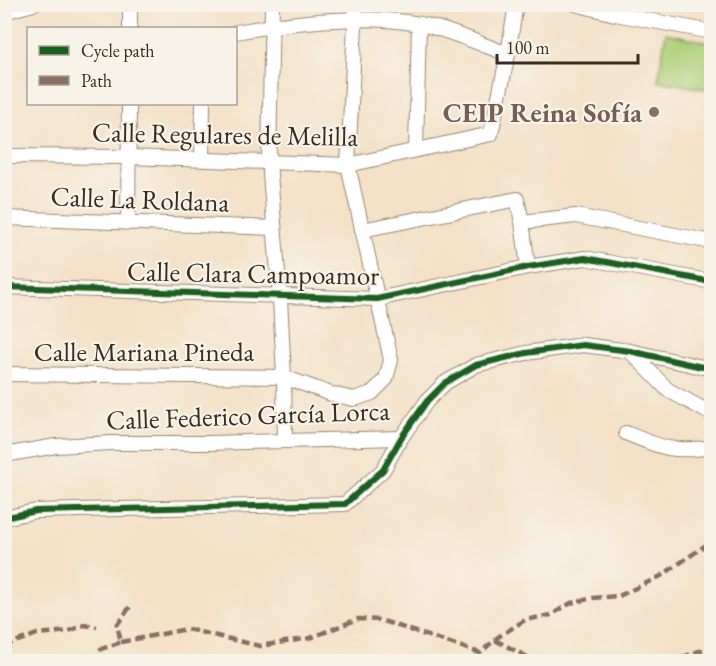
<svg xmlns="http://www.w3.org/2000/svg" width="716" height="666" font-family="'EB Garamond',serif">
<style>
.green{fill:#aed079;stroke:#747d4c;stroke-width:1.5}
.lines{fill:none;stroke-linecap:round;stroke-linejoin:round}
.minor-casing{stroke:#988672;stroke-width:16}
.minor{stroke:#fff;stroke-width:14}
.quiet{stroke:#8d6e63;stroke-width:4.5;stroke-dasharray:9 4.5;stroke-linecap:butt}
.cycleway-casing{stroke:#f7f3e8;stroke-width:10}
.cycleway{stroke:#1b5e20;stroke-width:6}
.education-dot{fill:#8d6e63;stroke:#f7f3e8;stroke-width:2}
.labels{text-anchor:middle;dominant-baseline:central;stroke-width:4.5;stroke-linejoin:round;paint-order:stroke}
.education-label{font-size:27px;font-weight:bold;fill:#785e54;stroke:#f7f3e8;text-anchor:end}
.street-label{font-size:27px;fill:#3b2a1e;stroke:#f7f3e8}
</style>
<rect width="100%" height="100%" fill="#f7f3e8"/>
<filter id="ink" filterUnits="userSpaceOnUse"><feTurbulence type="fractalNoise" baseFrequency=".0167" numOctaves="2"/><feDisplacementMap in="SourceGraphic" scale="12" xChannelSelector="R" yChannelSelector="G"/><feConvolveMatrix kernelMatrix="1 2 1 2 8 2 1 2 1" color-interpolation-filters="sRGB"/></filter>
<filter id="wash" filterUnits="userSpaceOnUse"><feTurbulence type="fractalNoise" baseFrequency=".008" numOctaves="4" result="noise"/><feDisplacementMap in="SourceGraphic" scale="24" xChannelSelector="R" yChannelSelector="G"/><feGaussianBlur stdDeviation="1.35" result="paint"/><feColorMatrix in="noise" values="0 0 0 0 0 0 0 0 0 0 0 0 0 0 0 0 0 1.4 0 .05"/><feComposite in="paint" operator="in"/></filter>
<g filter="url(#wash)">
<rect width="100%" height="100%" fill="#f4e1c7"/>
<polygon class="green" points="666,33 711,43 711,90 658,81"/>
</g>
<g filter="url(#ink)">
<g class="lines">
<g class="minor-casing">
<g id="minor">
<polyline points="130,4 130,28"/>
<polyline points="575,4 615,14 712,32"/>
<polyline points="4,12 33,4"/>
<path d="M236 32C291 22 364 14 420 24 450 30 480 44 508 54"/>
<polyline points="416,150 419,24"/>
<polyline points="4,156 128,157 348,165 491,134 508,54 516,4"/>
<polyline points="202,159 203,104"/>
<polyline points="4,218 274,228"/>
<polyline points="522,222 528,267"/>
<polyline points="128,223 129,104"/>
<polyline points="362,230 517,199 522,222 576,216 712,242"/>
<polyline points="4,287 377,299 528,267 585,258 712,282"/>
<polyline points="631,352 668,390 712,414"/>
<polyline points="4,374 284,377 280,298 269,161 272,4"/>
<path d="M626 433C662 448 672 453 712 447"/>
<polyline points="285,440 284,377 331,394 354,399 372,393 386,379 391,360 348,165 356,4"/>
<polyline points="4,455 56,446 111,443 209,443 401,438"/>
<polyline points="4,518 36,511 345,504 383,470 401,438 427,401 445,383 476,365 526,353 583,345 630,351 702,367 712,364"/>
</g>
</g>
<use href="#minor" class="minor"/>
<g class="quiet">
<polyline points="495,640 537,662"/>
<polyline points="121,642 187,629 260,646 310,638 358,619 380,620 480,653 498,637 525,620 551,615 571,603 593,598 619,596 661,576 712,541"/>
<polyline points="4,646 37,634 69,631 84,625 97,627"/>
<polyline points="92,662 101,649 121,642 117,625 132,604"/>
<polyline points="669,662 699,651 712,651"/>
</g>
<g class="cycleway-casing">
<g id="cycleway">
<polyline points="4,287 377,299 528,267 585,258 712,282"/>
<polyline points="4,518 36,511 345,504 383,470 401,438 427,401 445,383 476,365 526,353 583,345 630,351 702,367 712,364"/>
</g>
</g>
<use href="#cycleway" class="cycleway"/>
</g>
</g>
<circle class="education-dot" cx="654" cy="112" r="6"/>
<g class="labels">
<g class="education-label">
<text x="642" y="112">CEIP Reina Sofía</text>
</g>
<g class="street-label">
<text transform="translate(225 134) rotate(1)">Calle Regulares de Melilla</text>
<text transform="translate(140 199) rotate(2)">Calle La Roldana</text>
<text transform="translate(253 273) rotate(1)">Calle Clara Campoamor</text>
<text x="144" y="351">Calle Mariana Pineda</text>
<text transform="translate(248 415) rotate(-2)">Calle Federico García Lorca</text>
</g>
</g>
<rect width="716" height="666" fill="none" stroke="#f7f3e8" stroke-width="24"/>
<rect x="27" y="27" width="210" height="78" fill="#f7f3e8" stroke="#aca397" stroke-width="1.5"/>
<rect x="39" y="46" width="30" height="9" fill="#1b5e20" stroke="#aca397" stroke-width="1.5"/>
<text x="81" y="57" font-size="18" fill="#3b2a1e">Cycle path</text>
<rect x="39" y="76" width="30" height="9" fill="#8d6e63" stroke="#aca397" stroke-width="1.5"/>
<text x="81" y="87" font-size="18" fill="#3b2a1e">Path</text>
<path d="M497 54v9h141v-9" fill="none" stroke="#3b2a1e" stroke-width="3"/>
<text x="506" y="54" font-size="18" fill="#3b2a1e" stroke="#f7f3e8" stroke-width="4.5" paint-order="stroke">100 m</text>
</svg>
